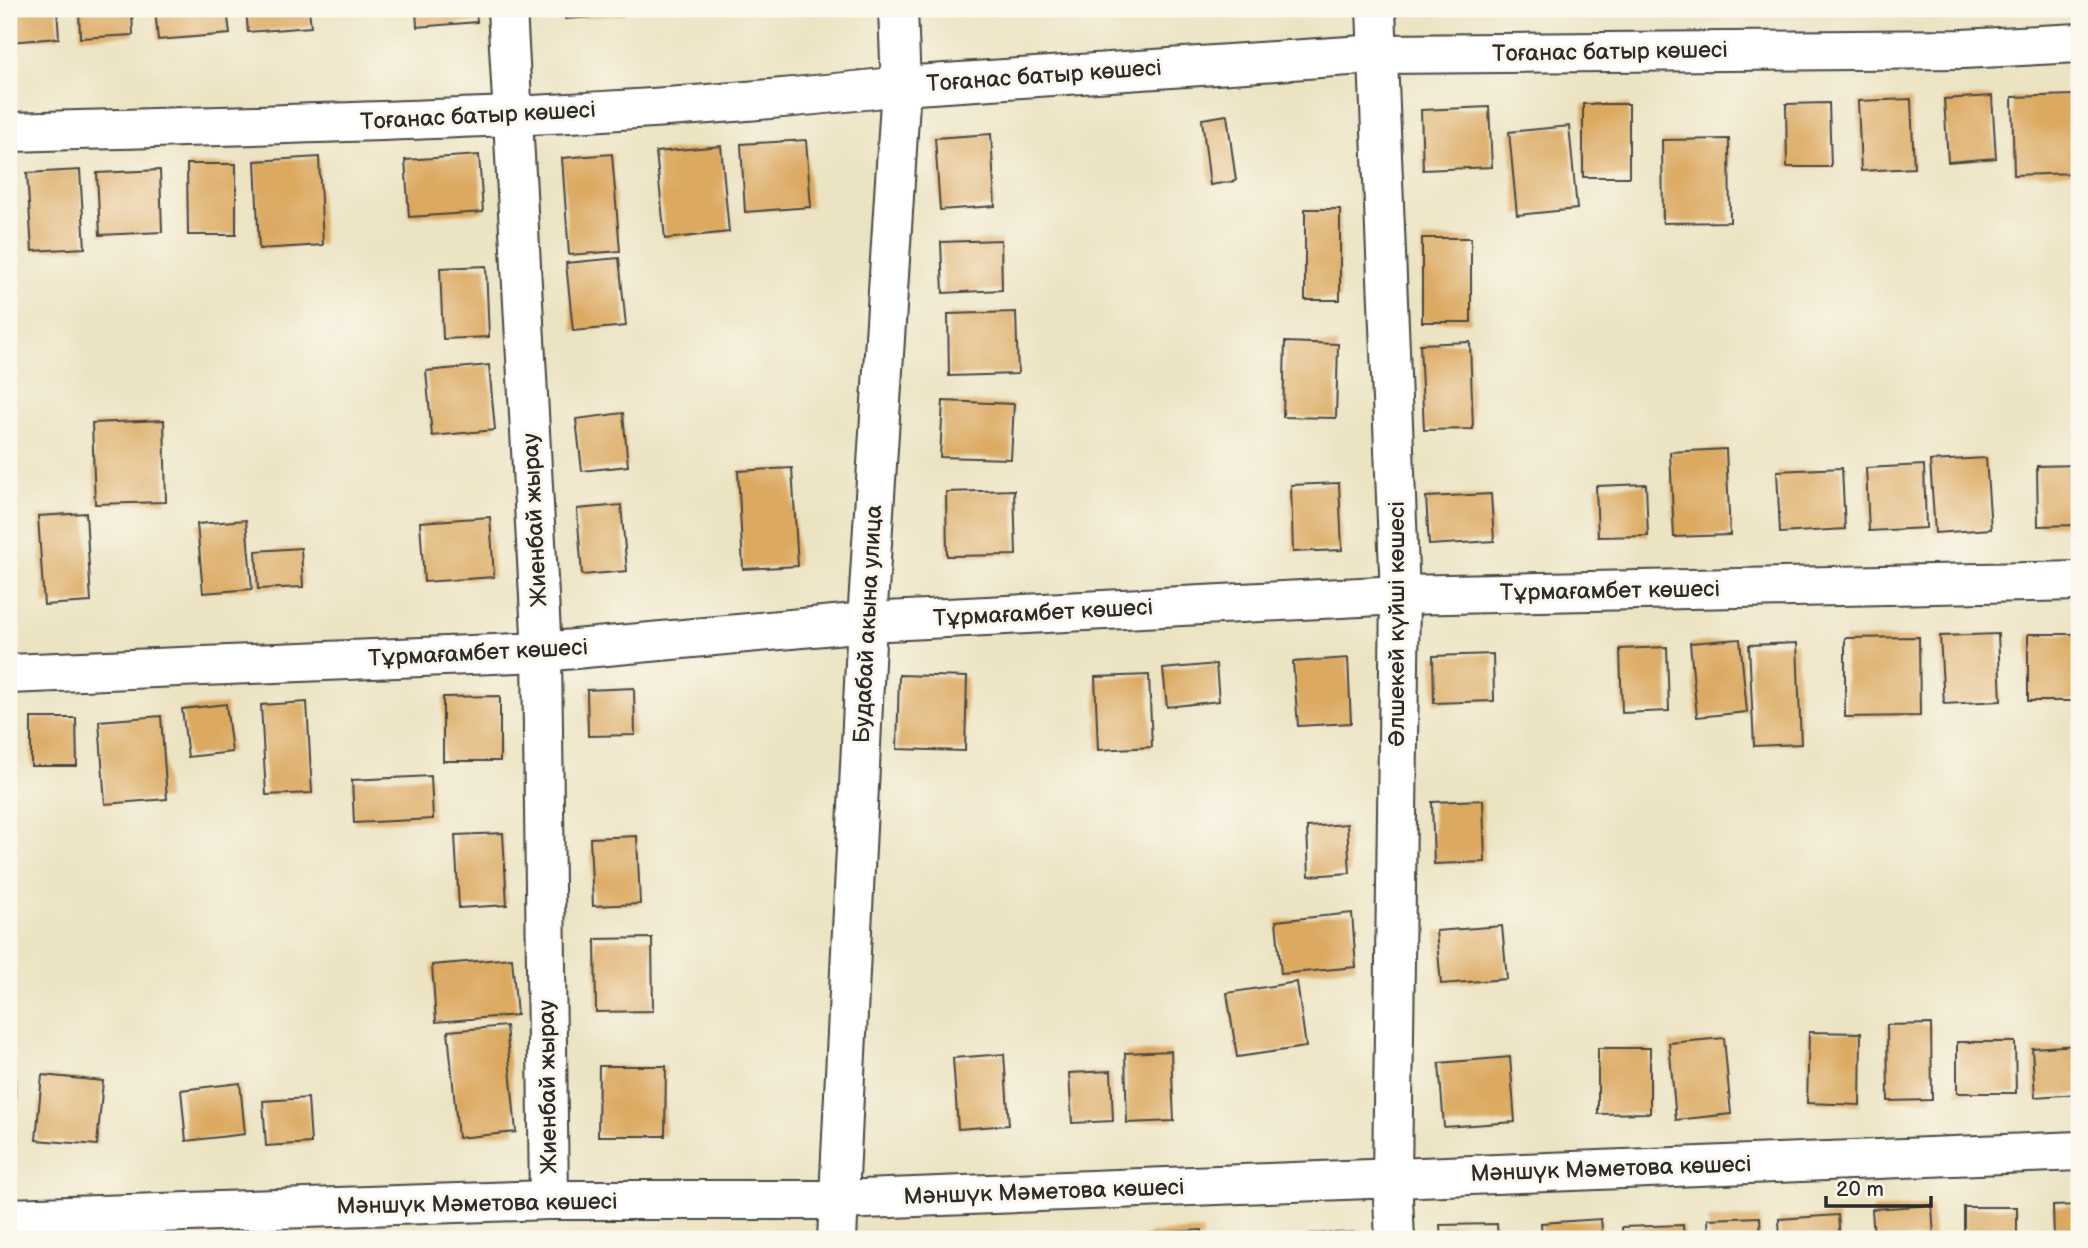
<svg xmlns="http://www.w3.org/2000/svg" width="2088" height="1248" font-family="'Balsamiq Sans',sans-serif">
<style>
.building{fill:#dba961}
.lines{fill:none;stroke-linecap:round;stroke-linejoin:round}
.street-casing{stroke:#484742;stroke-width:42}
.street{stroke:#fff;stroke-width:38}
.labels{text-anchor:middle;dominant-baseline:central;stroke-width:6;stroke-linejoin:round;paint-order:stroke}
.street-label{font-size:23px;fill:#2b2b2b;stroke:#fbf7ec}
</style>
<rect width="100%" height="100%" fill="#fbf7ec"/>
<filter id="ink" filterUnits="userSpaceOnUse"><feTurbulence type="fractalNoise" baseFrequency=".0143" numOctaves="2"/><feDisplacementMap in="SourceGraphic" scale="14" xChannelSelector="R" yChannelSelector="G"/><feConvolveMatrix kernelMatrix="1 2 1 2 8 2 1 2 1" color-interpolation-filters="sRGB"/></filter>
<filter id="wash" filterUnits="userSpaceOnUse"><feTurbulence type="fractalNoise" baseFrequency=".00686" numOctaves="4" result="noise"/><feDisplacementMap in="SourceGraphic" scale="28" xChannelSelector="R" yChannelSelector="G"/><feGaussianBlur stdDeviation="1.57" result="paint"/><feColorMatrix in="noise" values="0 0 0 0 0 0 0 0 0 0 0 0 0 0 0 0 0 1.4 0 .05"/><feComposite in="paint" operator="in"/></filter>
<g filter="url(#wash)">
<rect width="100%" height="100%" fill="#ece3c2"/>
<g id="blocks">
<g class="building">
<polygon points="9,9 57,9 59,38 9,42"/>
<polygon points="79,9 132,9 133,35 80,38"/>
<polygon points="155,9 227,9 230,34 158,40"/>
<polygon points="246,9 309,9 311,27 248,32"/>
<polygon points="416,9 476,9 477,22 417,27"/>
<polygon points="564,9 625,9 625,15 565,19"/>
<polygon points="2075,95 2076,173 2014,175 2012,97"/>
<polygon points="1992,96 1996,158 1948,162 1944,99"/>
<polygon points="1911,99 1914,168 1861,171 1858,101"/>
<polygon points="1829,103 1831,167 1787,167 1786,104"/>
<rect x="1583" y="104" width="46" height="73"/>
<polygon points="1489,107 1492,167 1423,170 1421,110"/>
<polygon points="1227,115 1236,181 1210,185 1202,119"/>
<polygon points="1569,126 1577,209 1517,215 1509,132"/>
<polygon points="991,134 995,206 940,210 935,138"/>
<polygon points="1729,139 1730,222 1663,223 1662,140"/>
<polygon points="806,140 811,207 745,212 741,144"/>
<polygon points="721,146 729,232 665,239 656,152"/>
<polygon points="612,154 620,251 569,255 562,158"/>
<polygon points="479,155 483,212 409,217 405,160"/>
<polygon points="319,157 323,245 259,249 255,161"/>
<polygon points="187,164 236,164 236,235 188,235"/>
<polygon points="80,170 85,248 32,251 27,173"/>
<polygon points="160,170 162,232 100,235 97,173"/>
<rect x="1305" y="209" width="35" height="91"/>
<rect x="1422" y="238" width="49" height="84"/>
<polygon points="1001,240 1002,290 943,293 941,242"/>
<polygon points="619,258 626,326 573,331 566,263"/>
<polygon points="486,266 489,337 443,339 440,268"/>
<polygon points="1016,312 1018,374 949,376 948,314"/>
<polygon points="1285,342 1338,344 1336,418 1283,417"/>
<polygon points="1470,342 1473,429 1424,430 1420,344"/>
<polygon points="489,365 495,430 432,436 426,371"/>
<polygon points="943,401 1014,404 1011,459 940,457"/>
<polygon points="623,413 628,466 582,471 576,419"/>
<polygon points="164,420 166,502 95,504 92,423"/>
<polygon points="1726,449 1730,535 1674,537 1670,452"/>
<polygon points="1986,458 1991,529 1935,533 1930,461"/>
<polygon points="1924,465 1926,528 1869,531 1866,468"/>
<polygon points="2079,465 2079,525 2038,526 2037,466"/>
<polygon points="792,468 798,566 743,569 738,471"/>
<polygon points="1842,468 1845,529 1780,533 1777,471"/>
<polygon points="1339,483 1342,550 1293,552 1291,485"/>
<polygon points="1646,484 1648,536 1598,537 1596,486"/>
<polygon points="1014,490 1016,555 947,556 946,492"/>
<polygon points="1491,494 1494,541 1429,545 1426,497"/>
<polygon points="621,505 627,571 582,575 577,509"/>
<polygon points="86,513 91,602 44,605 38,516"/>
<polygon points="490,517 494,577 424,582 420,522"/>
<polygon points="246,520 252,589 203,593 197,524"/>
<polygon points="301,548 303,587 258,589 256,551"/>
<polygon points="1998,634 2001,701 1944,704 1940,636"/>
<rect x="2028" y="634" width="51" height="67"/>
<polygon points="1919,637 1920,716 1845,717 1845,638"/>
<polygon points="1740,639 1747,712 1697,717 1690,643"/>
<polygon points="1797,643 1801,744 1754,746 1749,645"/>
<polygon points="1667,647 1669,711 1622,713 1620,649"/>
<polygon points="1493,654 1494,701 1434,703 1433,656"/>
<polygon points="1348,658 1351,723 1298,726 1293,662"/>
<polygon points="1216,664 1219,701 1167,707 1163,669"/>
<polygon points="899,675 967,677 965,751 897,749"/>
<polygon points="1149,675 1152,747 1098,750 1095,677"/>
<polygon points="634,688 635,735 588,736 587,690"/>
<polygon points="500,696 500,761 443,761 443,697"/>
<polygon points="307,702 312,793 266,795 261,705"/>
<polygon points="226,704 232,752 188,757 182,709"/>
<polygon points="161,716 167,799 105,804 99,721"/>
<polygon points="31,718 76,718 77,766 31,766"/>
<polygon points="431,776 433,819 354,823 352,780"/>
<polygon points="1483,800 1485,862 1434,864 1432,802"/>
<polygon points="1347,824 1350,873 1309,876 1307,827"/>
<polygon points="503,833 507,905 459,908 455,835"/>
<polygon points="637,836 640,904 593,906 590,838"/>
<polygon points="1352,913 1356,967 1281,974 1276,921"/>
<polygon points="1502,926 1507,979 1441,984 1436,931"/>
<polygon points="652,938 653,1011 596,1012 595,939"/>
<polygon points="512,958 517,1015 436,1022 432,965"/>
<polygon points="1297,982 1306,1047 1237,1057 1227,993"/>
<polygon points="1931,1024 1932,1100 1888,1101 1887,1025"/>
<polygon points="506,1026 516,1132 458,1138 448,1031"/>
<polygon points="1809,1032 1861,1033 1860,1105 1807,1103"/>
<polygon points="1724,1038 1731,1114 1676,1120 1669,1043"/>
<polygon points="1957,1042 2015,1042 2016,1093 1957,1093"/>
<polygon points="2079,1045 2079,1094 2035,1097 2032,1048"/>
<polygon points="1598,1048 1650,1048 1650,1113 1598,1114"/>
<polygon points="1171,1051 1174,1121 1127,1123 1125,1053"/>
<polygon points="1004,1054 1009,1125 958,1129 953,1058"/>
<polygon points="1510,1057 1515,1122 1444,1127 1439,1063"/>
<polygon points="599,1066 666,1066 665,1136 598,1136"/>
<polygon points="1111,1071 1113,1121 1072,1123 1069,1073"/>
<polygon points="42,1075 103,1081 97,1145 36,1140"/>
<polygon points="9,1077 15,1077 16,1143 9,1143"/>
<polygon points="240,1083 245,1134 186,1141 181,1090"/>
<polygon points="308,1098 311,1143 266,1146 263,1101"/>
<polygon points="1932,1205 1934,1239 1874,1239 1872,1209"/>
<polygon points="2079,1205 2079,1239 2054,1239 2053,1206"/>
<rect x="1964" y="1207" width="53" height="32"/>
<polygon points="1838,1215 1840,1239 1780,1239 1779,1219"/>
<polygon points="1760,1217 1761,1239 1709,1239 1708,1219"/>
<polygon points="1601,1219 1603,1239 1542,1239 1541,1223"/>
<polygon points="1497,1224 1498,1239 1441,1239 1440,1225"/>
<polygon points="1683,1225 1684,1239 1622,1239 1622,1227"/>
<polygon points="1202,1230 1203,1239 1150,1239 1150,1233"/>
<polygon points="1361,1232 1362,1239 1308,1239 1308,1234"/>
</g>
</g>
</g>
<g filter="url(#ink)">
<use href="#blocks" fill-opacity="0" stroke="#484742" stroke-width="2"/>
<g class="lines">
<g class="street-casing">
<g id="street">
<polyline points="507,9 542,652 549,1200"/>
<polyline points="1376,9 1400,595 1392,1178 1395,1239"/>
<path d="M9 132C306 123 605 120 901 86L1379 54 1962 49 2079 43"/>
<polyline points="9,674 542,652 867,622 1400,595 2079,581"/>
<polyline points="9,1218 549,1200 839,1200 2079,1151"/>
<polyline points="837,1239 867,622 901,86 898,9"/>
</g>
</g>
<use href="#street" class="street"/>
</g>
</g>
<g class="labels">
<g class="street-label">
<text transform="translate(1610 52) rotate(-1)">Тоғанас батыр көшесі</text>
<text transform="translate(1044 76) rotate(-4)">Тоғанас батыр көшесі</text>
<text transform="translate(478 116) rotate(-3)">Тоғанас батыр көшесі</text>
<text transform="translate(535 520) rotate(-93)">Жиенбай жырау</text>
<text transform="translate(1610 591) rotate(-1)">Тұрмағамбет көшесі</text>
<text transform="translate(1043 613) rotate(-3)">Тұрмағамбет көшесі</text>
<text transform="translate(868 624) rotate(-87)">Будабай акына улица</text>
<text transform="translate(1397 624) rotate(-90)">Әлшекей күйші көшесі</text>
<text transform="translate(478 653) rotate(-3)">Тұрмағамбет көшесі</text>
<text transform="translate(548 1087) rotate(-91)">Жиенбай жырау</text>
<text transform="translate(1611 1169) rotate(-2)">Мәншүк Мәметова көшесі</text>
<text transform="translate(1044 1192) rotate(-2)">Мәншүк Мәметова көшесі</text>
<text transform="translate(477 1204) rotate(-1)">Мәншүк Мәметова көшесі</text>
</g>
</g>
<rect width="2088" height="1248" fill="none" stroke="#fbf7ec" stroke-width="35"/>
<path d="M1826 1196v10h105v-10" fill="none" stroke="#2b2b2b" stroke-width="3.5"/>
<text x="1836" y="1196" font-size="21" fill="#2b2b2b" stroke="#fbf7ec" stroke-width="5" paint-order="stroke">20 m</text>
</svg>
